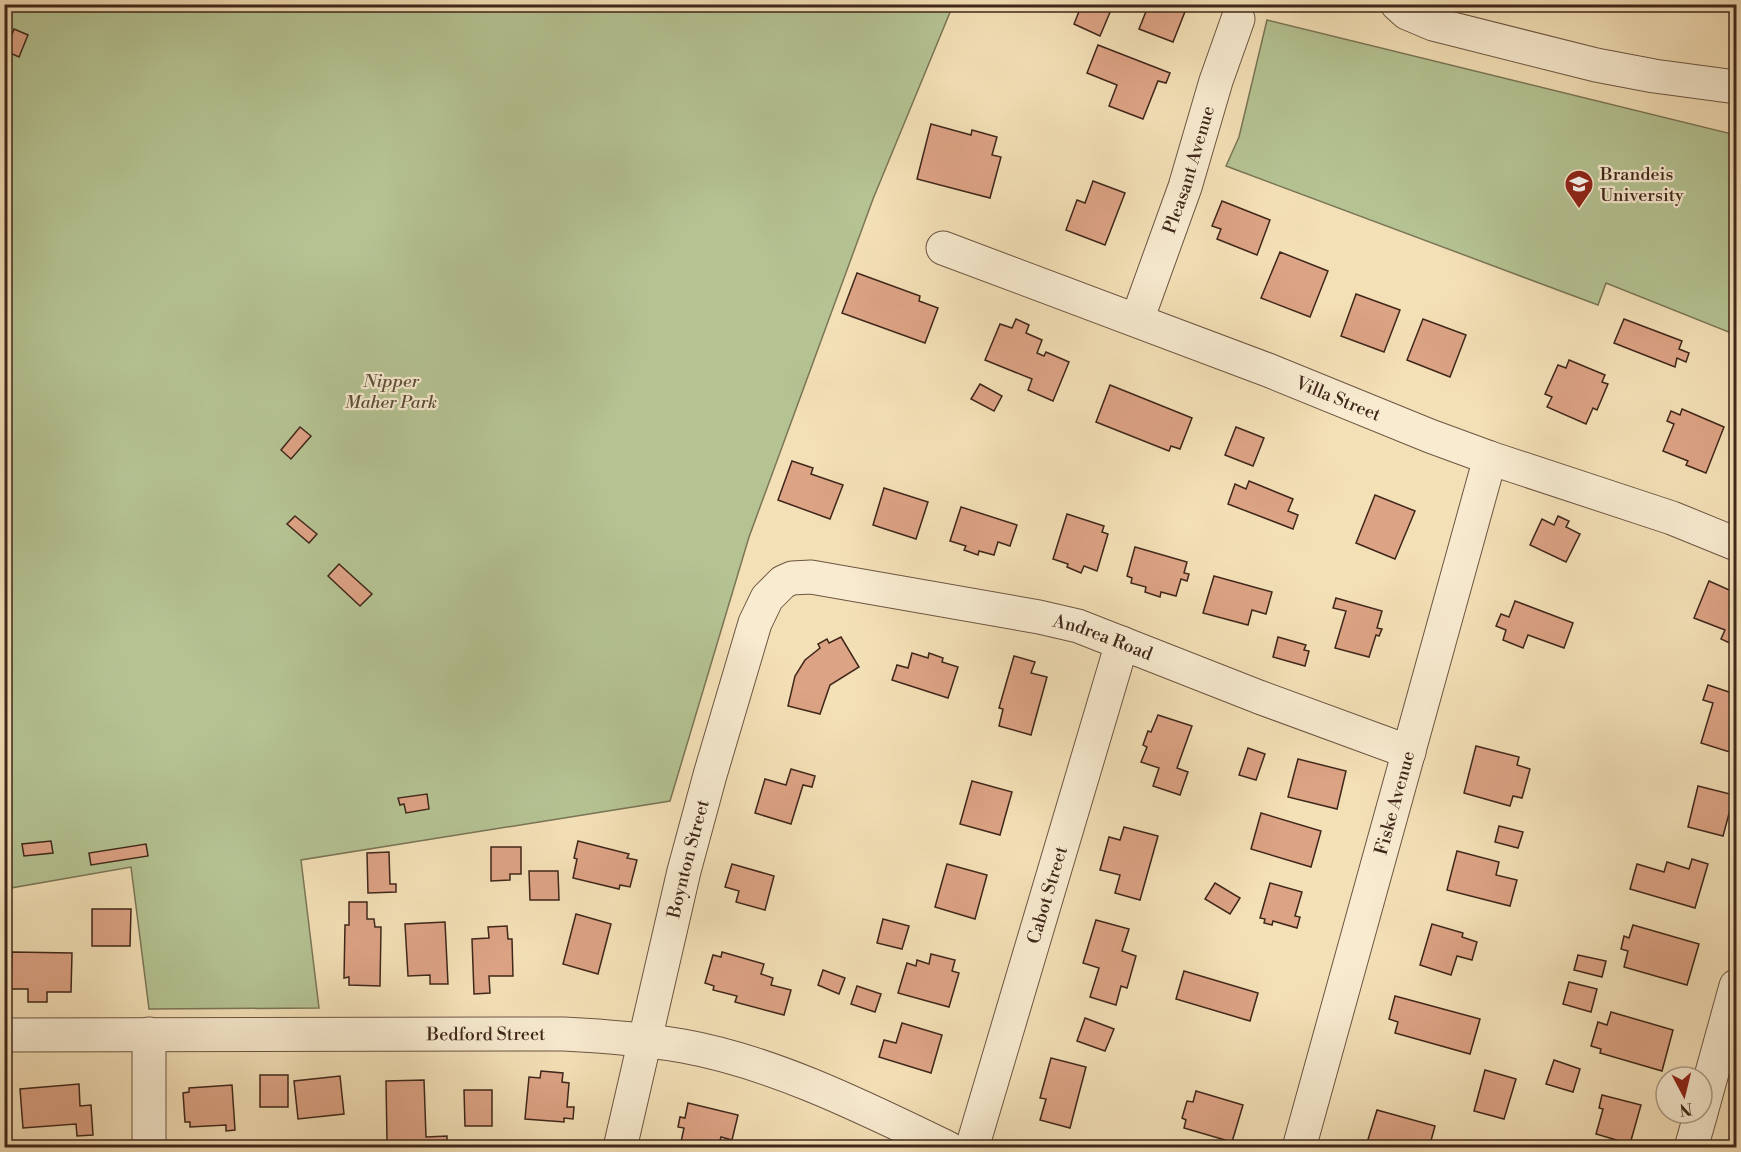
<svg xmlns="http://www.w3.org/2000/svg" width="1741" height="1152" font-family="'Libre Bodoni',serif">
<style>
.green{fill:#b5c393;stroke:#7a7556;stroke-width:1.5}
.building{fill:#dda385;stroke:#3f271a;stroke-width:1.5}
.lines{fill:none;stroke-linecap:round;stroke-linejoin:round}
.minor-casing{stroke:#6c5541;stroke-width:35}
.minor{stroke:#f8ebd0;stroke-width:33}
.labels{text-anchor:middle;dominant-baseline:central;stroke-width:4.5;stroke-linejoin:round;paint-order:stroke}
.street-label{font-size:18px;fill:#3f271a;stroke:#f8ebd0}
.poi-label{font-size:18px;fill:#3f271a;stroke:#f8ebd0;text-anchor:start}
.park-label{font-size:18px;font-style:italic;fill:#5c4e38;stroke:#f8ebd0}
</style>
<rect width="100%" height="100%" fill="#f4e0b7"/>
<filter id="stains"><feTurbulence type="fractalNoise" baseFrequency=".00333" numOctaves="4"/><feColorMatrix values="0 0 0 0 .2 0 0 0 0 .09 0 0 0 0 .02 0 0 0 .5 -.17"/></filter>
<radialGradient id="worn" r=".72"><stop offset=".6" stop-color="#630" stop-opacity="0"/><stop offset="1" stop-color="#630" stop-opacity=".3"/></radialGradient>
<g class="green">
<polygon points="5,5 953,5 873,199 749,537 670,801 301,860 319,1008 149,1009 131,867 5,889"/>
<polygon points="1267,20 1736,135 1736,335 1606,283 1598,305 1226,166 1239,137"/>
</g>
<g class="building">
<polygon points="1082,4 1097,4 1111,10 1100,36 1074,24"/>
<polygon points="1149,4 1188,4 1173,42 1139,29"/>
<polygon points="14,29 28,35 19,57 6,51"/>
<polygon points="1098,45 1170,73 1166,83 1158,81 1143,119 1109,106 1117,85 1087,73"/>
<polygon points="931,124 971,135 972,130 997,137 992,155 1001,157 990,198 917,179"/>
<polygon points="1093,181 1125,193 1105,245 1066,230 1077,200 1085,203"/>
<polygon points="1222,201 1270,220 1257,255 1217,239 1221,229 1212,226"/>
<polygon points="1280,252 1328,271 1310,317 1261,298"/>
<polygon points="857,273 920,296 919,301 938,308 925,343 842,313"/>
<polygon points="1356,294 1400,310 1384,352 1341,336"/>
<polygon points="1016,319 1029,325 1026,333 1042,340 1037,353 1044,356 1046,352 1069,362 1053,401 1028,390 1032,379 985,360 1000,324 1012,328"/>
<polygon points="1423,319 1466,335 1450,377 1407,360"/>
<polygon points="1624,319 1682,341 1679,349 1689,353 1686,362 1677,358 1675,367 1614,343"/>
<polygon points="1569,360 1605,375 1602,382 1608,384 1597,410 1593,408 1586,424 1547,407 1552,397 1545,394 1558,365 1566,368"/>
<polygon points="980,384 1002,396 994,411 971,399"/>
<polygon points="1110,385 1192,418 1180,449 1171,446 1169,451 1096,422"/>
<polygon points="1682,409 1724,427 1706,473 1686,465 1688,461 1663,451 1674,424 1667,421 1671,411 1680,415"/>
<polygon points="300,427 311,436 291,459 281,450"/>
<polygon points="1236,427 1264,438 1253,466 1225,455"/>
<polygon points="792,461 813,468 811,474 843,485 830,519 778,500"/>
<polygon points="1249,481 1293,499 1288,511 1298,515 1293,529 1228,504 1235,484 1246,489"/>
<polygon points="884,488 928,502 916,539 873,525"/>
<polygon points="1375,495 1415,511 1395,559 1356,543"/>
<polygon points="961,507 1017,525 1010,546 998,542 994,555 979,551 978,555 964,550 966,546 950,541"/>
<polygon points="1067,514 1104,526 1102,532 1108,534 1097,571 1084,566 1081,573 1067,567 1068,564 1053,559"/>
<polygon points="295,516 317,534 309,543 287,524"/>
<polygon points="1558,516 1569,521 1566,527 1580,534 1566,562 1530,545 1542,519 1554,525"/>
<polygon points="1135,547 1187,562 1184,573 1189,574 1187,581 1181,579 1176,596 1161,592 1160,597 1145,592 1146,587 1131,583 1132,578 1127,576"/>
<polygon points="339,564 372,594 360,606 328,576"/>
<polygon points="1214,576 1272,592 1266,614 1252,610 1248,625 1203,613"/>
<polygon points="1709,581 1736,593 1736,646 1721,639 1725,630 1694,618"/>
<polygon points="1336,598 1382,611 1377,628 1382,629 1379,636 1376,635 1369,657 1335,648 1346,611 1333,608"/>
<polygon points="1515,601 1573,623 1564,648 1528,635 1523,648 1503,640 1506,630 1496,626 1501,614 1509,617"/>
<polygon points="841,637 859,667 830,685 820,714 788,706 795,676 805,660 820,648 818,644 827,639 829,643"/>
<polygon points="1278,637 1306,645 1304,650 1309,651 1305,666 1273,657"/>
<polygon points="912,653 928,658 929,653 943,658 942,662 958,667 948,698 892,680 897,665 908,668"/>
<polygon points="1014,656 1035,662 1031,673 1047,677 1031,735 999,726 1003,709 999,708"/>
<polygon points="1708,685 1735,694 1731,706 1736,708 1736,754 1701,743 1713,703 1703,700"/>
<polygon points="1158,715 1192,726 1177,768 1188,772 1180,795 1153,786 1159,768 1141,762 1147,747 1143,745 1148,731 1151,732"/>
<polygon points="1476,746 1519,757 1517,765 1530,769 1522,798 1513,796 1510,806 1464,793"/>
<polygon points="1248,748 1265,754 1256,780 1239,775"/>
<polygon points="1298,759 1346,771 1337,809 1288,797"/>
<polygon points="791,769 815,776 812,787 803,785 791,824 755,813 765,779 786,785"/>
<polygon points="972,781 1012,792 1000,835 960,824"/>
<polygon points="1698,786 1734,795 1723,836 1688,827"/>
<polygon points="427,794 429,809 406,813 404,804 400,805 398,798"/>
<polygon points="1261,813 1321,831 1311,867 1251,849"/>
<polygon points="1499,826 1523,832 1518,848 1495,842"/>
<polygon points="1124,827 1158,836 1140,900 1115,893 1120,875 1100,870 1109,837 1120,840"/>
<polygon points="51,841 53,853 24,856 22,844"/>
<polygon points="578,841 629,854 627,858 637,860 630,887 620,885 619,889 573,878 577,859 574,858"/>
<polygon points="146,844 148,856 91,865 89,853"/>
<polygon points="491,847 521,847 521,874 510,874 510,880 491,881"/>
<polygon points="1457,851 1499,862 1496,875 1517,880 1510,906 1447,890"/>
<polygon points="389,852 390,884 396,884 396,892 368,893 367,853"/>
<polygon points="1692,859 1708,864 1695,908 1630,889 1637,864 1664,872 1667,862 1689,869"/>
<polygon points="732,864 774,876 765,910 736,902 739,891 725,887"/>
<polygon points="947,864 987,875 975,919 935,907"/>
<polygon points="529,871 558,871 559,900 530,900"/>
<polygon points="1215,883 1240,898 1230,914 1205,899"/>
<polygon points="1270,883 1302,892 1295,916 1300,917 1297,928 1273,921 1272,925 1264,923 1265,919 1260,918"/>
<polygon points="349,902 367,902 367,919 374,919 375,927 381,927 380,986 349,985 349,977 344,978 345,925 349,925"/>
<polygon points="92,909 131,909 130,946 92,946"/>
<polygon points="576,914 611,924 598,974 563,964"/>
<polygon points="883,919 909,926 902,949 877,943"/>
<polygon points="1096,920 1129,929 1122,951 1136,956 1127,988 1121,986 1116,1005 1090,997 1099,968 1083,963"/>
<polygon points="445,922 448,984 430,984 430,975 408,976 405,924"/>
<polygon points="1432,924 1463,933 1462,937 1477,942 1472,960 1457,956 1451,975 1420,965"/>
<polygon points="1633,925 1699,944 1687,985 1624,967 1628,951 1621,949 1624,936 1629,938"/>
<polygon points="507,926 508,939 512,939 513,976 489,976 490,993 474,994 472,939 489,938 488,927"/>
<polygon points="12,952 72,953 71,992 47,992 47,1002 28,1002 28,989 11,989"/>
<polygon points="722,952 764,964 761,974 773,978 771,985 791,990 784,1015 735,1002 737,996 713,990 714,986 705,983 713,955 721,957"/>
<polygon points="931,954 955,960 952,971 959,973 949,1007 898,993 907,963 916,966 917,960 929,964"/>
<polygon points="1578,955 1606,961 1602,977 1574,970"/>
<polygon points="823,970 845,978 839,994 818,985"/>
<polygon points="1184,971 1258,993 1250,1021 1176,999"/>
<polygon points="1569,982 1597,989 1591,1012 1563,1004"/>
<polygon points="857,986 881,994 875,1012 851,1004"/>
<polygon points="1395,996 1480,1019 1470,1054 1395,1033 1398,1022 1389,1019"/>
<polygon points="1611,1012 1673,1030 1662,1071 1600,1053 1601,1049 1591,1046 1598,1022 1607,1025"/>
<polygon points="1085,1018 1114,1029 1105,1051 1077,1041"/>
<polygon points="902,1023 942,1035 931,1073 879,1057 884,1040 896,1043"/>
<polygon points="1051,1058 1086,1067 1070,1128 1040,1120 1046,1099 1040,1098"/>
<polygon points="1554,1060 1580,1069 1573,1092 1546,1084"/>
<polygon points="1485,1070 1516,1079 1504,1119 1474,1111"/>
<polygon points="541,1071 563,1073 562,1082 569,1083 567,1107 574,1107 573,1119 564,1118 564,1122 525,1119 529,1077 540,1078"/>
<rect x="260" y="1075" width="28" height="32"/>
<polygon points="340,1076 344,1114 298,1119 294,1081"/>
<polygon points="424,1080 426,1137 447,1136 447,1148 393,1148 393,1141 387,1141 386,1081"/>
<polygon points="79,1084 80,1106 91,1105 93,1135 77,1136 76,1124 23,1128 20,1089"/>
<polygon points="232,1085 235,1130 226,1131 226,1125 190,1127 190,1122 185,1122 183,1093 189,1092 189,1088"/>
<polygon points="464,1090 492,1090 492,1126 465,1126"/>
<polygon points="1196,1091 1243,1105 1232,1142 1184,1128 1186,1120 1182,1118 1187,1101 1193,1102"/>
<polygon points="1602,1095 1641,1105 1630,1144 1596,1134 1603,1109 1599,1108"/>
<polygon points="4,1102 10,1102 11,1128 4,1128"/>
<polygon points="688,1103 738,1115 732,1140 721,1137 718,1148 703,1148 681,1142 684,1128 678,1127 680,1117 685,1118"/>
<polygon points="1377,1110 1435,1126 1429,1148 1366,1146"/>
</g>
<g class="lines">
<g class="minor-casing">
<g id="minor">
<polyline points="1397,4 1407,13 1433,24 1596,65 1654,76 1736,87"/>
<path id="s1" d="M943 248 1268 370 1430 436 1490 458 1672 518 1736 544"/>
<path id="s2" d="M1137 320 1185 187 1216 81 1238 19"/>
<path id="s3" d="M4 1035 564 1034C604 1036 643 1039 683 1046 773 1062 865 1108 948 1148"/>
<polyline points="1702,1109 1736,986"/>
<polyline points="149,1148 149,1034"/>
<path id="s4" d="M620 1148 684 871 710 775 755 623 767 598 783 582 792 578 811 577 1039 617 1078 626 1259 697 1409 752"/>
<path id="s5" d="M972 1148 1122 643"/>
<path id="s6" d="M1299 1148 1490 458"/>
<polyline points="1691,1148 1701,1113"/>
</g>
</g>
<use href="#minor" class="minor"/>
</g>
<defs>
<g id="university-pin" transform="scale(1.5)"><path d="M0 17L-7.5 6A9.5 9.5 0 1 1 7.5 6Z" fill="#8f2418" stroke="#f8ebd0"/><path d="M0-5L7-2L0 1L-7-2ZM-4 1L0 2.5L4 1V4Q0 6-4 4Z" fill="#fff"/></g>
</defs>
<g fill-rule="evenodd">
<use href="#university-pin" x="1579" y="184"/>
</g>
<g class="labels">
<g class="street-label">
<text stroke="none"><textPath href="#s2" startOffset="159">Pleasant Avenue</textPath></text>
<text stroke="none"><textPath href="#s1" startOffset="423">Villa Street</textPath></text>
<text stroke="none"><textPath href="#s4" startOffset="920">Andrea Road</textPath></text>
<text stroke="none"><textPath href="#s6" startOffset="358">Fiske Avenue</textPath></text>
<text stroke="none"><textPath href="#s4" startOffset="297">Boynton Street</textPath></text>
<text stroke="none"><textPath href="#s5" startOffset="264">Cabot Street</textPath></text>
<text stroke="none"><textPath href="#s3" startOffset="482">Bedford Street</textPath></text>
</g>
<g class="poi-label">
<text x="1600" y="174">Brandeis<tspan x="1600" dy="21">University</tspan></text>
</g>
<g class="park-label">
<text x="391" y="381">Nipper<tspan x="391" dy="21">Maher Park</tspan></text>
</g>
</g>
<rect width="1741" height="1152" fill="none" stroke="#f4e0b7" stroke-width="24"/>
<rect x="6" y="6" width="1729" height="1140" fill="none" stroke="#3f271a" stroke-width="3"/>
<rect x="12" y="12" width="1717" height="1128" fill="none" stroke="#3f271a" stroke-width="1.5"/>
<g transform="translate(1684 1095) rotate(173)"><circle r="28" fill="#f8ebd0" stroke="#ae9d87" stroke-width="1.5"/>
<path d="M0-4.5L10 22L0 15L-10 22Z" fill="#8f2418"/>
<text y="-9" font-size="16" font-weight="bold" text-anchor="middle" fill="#3f271a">N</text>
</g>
<rect width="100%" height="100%" filter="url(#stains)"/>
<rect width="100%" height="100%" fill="url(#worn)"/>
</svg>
